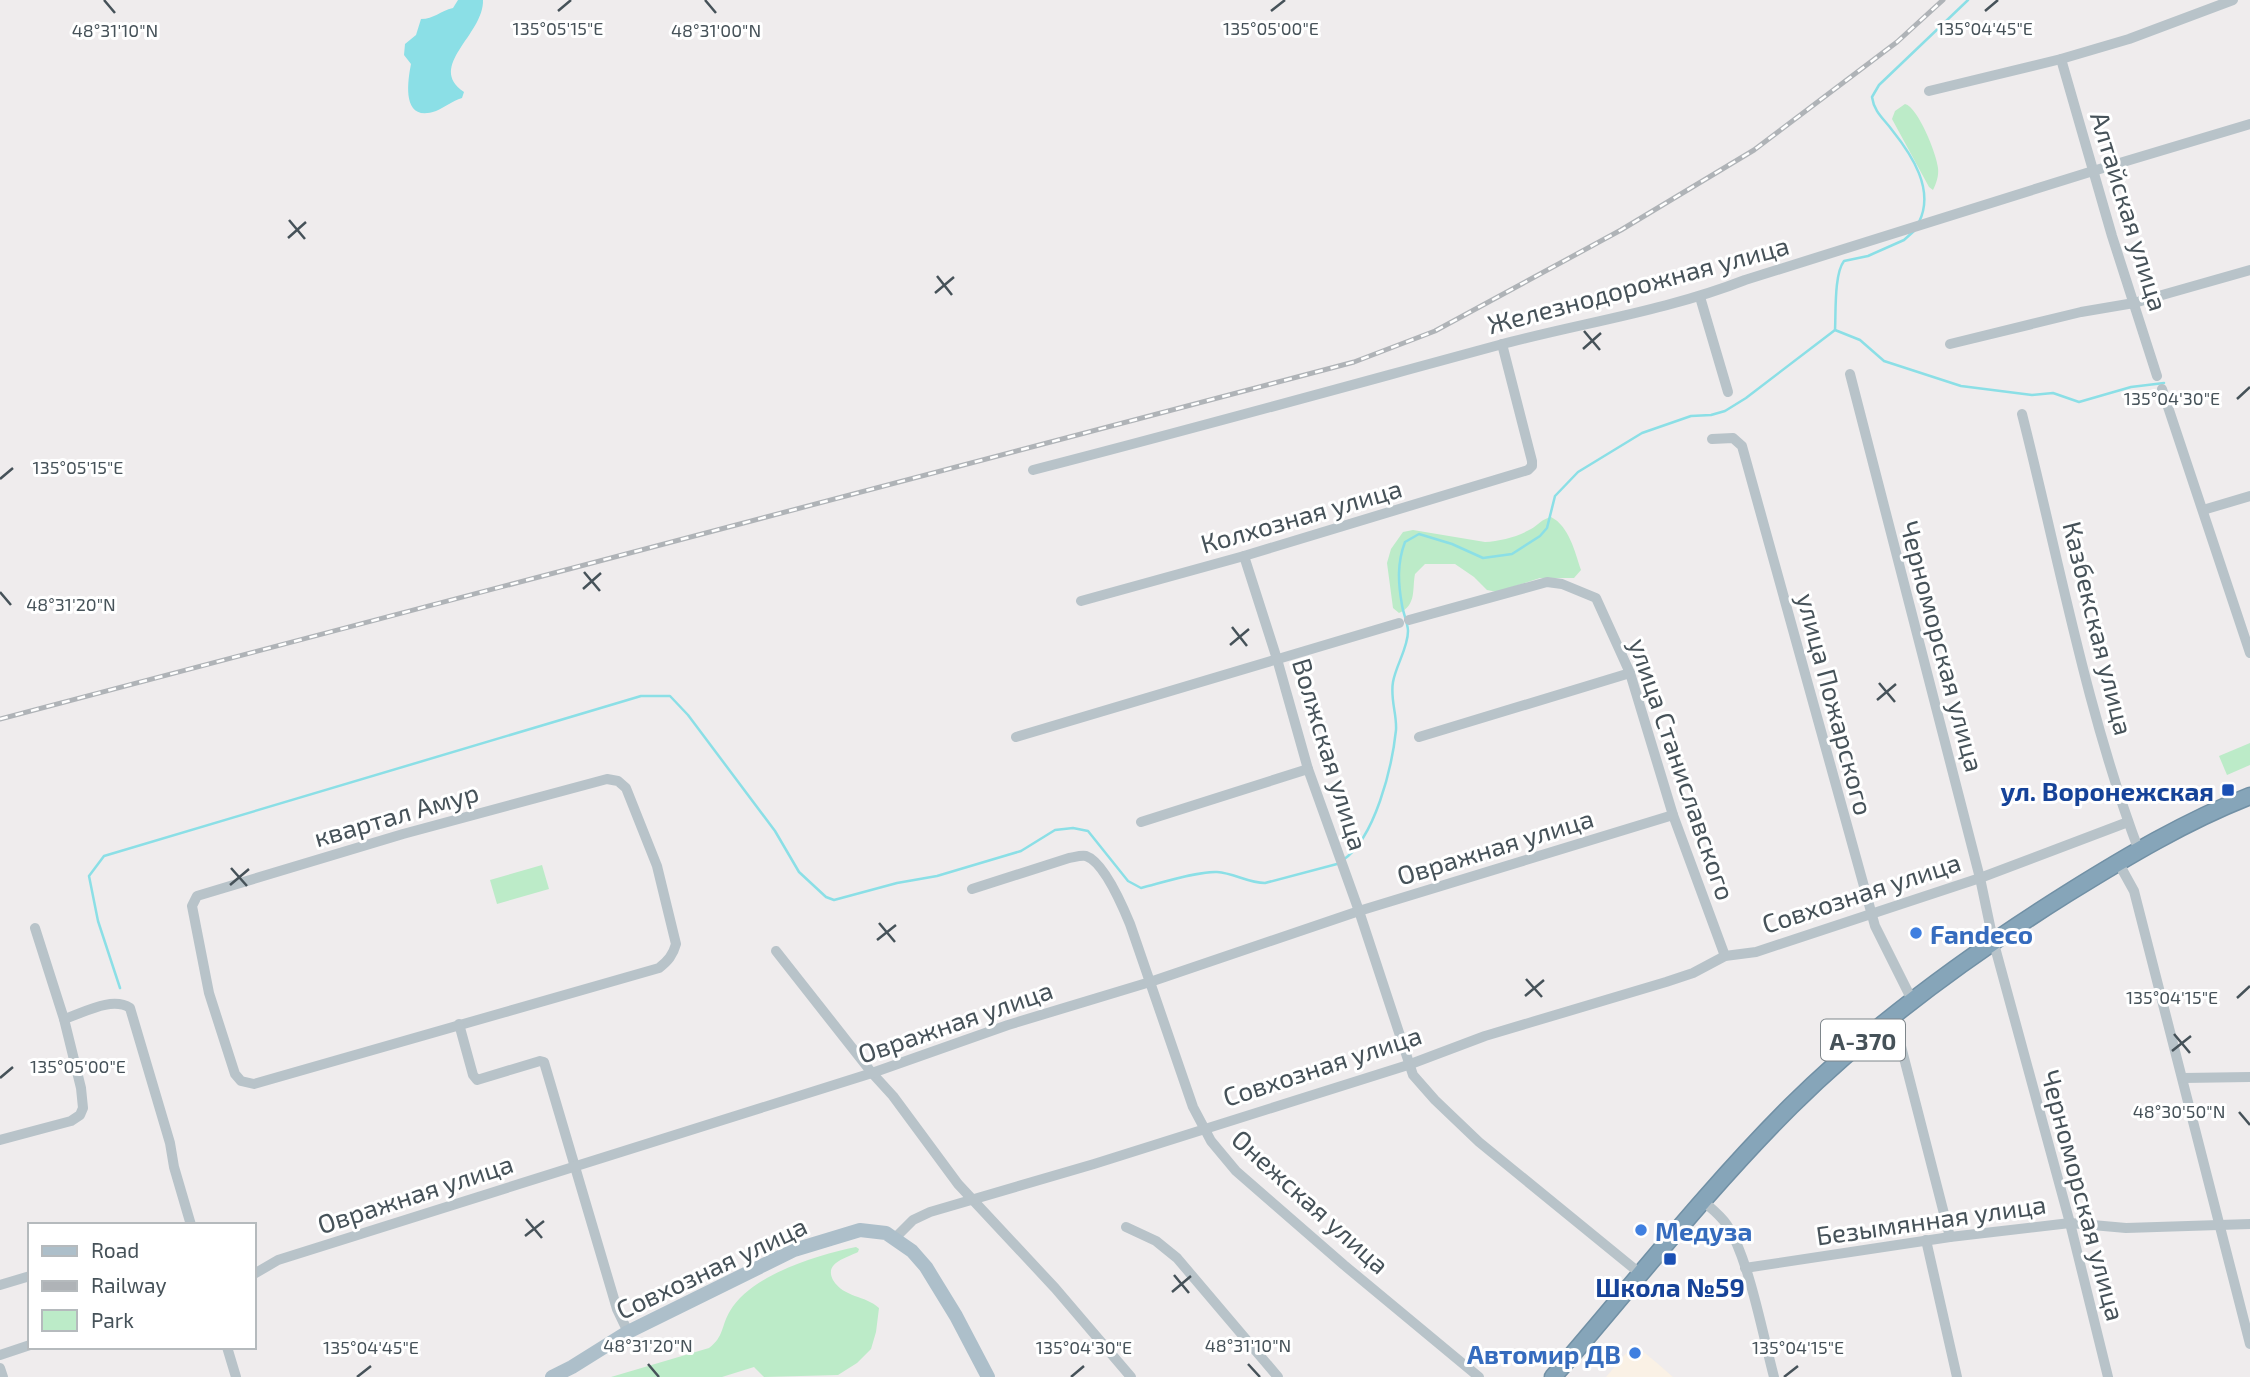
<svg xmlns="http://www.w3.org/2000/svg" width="2250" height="1377" font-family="'Exo 2',sans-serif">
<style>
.commercial{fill:#faf1e5}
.green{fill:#bcebc8}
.water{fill:#8bdfe6}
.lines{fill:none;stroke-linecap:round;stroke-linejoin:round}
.stream{stroke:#8bdfe6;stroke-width:2.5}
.highway-casing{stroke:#7190a5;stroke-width:19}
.minor{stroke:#b8c3c9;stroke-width:10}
.major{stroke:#adbfca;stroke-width:14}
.highway{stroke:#86a5b9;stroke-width:16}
.rail-casing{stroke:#afb3b7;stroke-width:5}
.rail{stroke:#fff;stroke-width:2.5;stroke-dasharray:8;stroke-linecap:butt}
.ticks{fill:none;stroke:#465259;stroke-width:2.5}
.transit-dot{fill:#1a4fb4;stroke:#fff;stroke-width:2.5}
.shop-dot{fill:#3f7fe0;stroke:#fff;stroke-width:2.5}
.labels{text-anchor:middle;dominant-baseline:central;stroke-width:6;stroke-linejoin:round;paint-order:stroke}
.shield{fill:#fff;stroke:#7e868b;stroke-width:2}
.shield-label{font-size:24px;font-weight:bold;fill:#465259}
.street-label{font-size:26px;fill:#465259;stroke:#fff}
.transit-label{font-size:26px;font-weight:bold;fill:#164399;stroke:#fff;text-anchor:end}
.shop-label{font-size:26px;font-weight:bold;fill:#366cbe;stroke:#fff;text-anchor:start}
.ticks-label{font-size:18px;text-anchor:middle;fill:#465259;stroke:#fff;stroke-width:6;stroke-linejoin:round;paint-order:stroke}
</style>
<rect width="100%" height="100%" fill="#efeced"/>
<polygon class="commercial" points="1634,1344 1657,1363 1673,1377 1606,1377"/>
<g class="green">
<path d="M1905 104C1918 107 1937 155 1938 168 1939 176 1936 184 1933 190L1929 187 1892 119 1895 111Z"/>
<path d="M1551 517C1569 526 1575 552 1581 570L1574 578H1540L1497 592 1487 590 1474 577 1455 564H1425L1415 574C1412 589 1417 605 1399 613L1393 608 1387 563 1391 549 1403 532 1413 530 1485 542C1500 541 1517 537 1531 529 1538 525 1542 519 1551 517Z"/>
<polygon points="2250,743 2250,765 2227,775 2219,756"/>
<polygon points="542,865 549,889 497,904 490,880"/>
<path d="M856 1247 859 1249 858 1252C846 1258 824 1263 833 1280 844 1298 865 1295 879 1308L876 1332 871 1349 857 1363 838 1375 764 1377 754 1367 722 1377H611L709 1348C724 1337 721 1326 730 1311 751 1275 817 1255 856 1247Z"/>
</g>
<path class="water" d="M458 0H483C484 35 426 66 464 92L462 98C452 101 445 107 436 111 402 123 407 84 411 64L404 55 405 44 416 35 421 19C434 19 440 11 453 8Z"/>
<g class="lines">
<g class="stream">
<path d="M1919 222C1935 190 1912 155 1892 130 1884 119 1874 112 1872 97L1879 85 1968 0"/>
<polyline points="1835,330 1860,340 1884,361 1961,386 2032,395 2053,393 2079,402 2131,387 2164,383"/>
<path d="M1343 860C1375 838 1392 768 1396 730 1397 714 1390 699 1393 682 1396 665 1408 648 1408 631 1408 623 1403 613 1402 605 1398 583 1397 563 1405 542L1419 534 1452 544 1483 558 1512 554 1540 536 1547 528 1555 496 1578 472 1642 433 1691 416 1711 415 1725 411 1746 398 1835 330C1836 312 1834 274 1844 261L1868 256 1904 240 1914 231"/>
<path d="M120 988 98 921 89 876 104 856 641 696H670L688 715 775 831 799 872 826 897 834 900 897 883 937 876 1021 851 1055 830 1073 828 1088 831 1128 881 1141 888C1161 883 1198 871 1217 872 1234 873 1248 883 1265 883L1337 864"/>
</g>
<g class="highway-casing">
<path id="highway" d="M1553 1377C1631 1287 1706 1191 1791 1106 1874 1024 1969 955 2068 893 2126 857 2186 821 2250 796"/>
</g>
<g class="minor">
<polyline points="2061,59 2112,236 2157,376"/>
<polyline points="1929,91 2061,59 2129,39 2233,0"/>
<polyline points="1700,297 1728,392"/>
<polyline points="1950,344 2081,312 2134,303 2250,270"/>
<polyline points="1850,374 1980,878 1993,940 2070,1223 2108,1377"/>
<polyline points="2162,389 2250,653"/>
<path d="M2022 414C2059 560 2086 710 2139 851"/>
<polyline points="1712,439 1733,438 1742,446 1875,926 1912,1000"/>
<path d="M1033 470C1189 430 1344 387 1499 345 1581 323 1666 311 1745 280L2093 171 2250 124"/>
<polyline points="2203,510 2250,496"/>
<polyline points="1244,556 1277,659 1308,769 1359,911 1413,1075 1435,1100 1479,1142 1642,1275"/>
<polyline points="1081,601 1244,556 1528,470 1532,466 1532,461 1502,344"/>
<polyline points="1409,620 1547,582 1562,584 1596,598 1630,673 1673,815 1725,956"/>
<polyline points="1016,737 1399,623"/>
<polyline points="1419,737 1630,673"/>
<path d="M607 779 618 781 626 788 657 866 676 944C673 955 668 961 659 968L254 1084 241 1081 235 1074 209 993 192 906 197 896 403 834Z"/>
<polyline points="1141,822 1308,769"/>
<polyline points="2118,862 2134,891 2250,1344"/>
<path d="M972 889 1069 858C1075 857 1081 855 1086 856 1104 862 1123 907 1130 924L1193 1107 1211 1141 1236 1171 1344 1265 1479 1377"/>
<polyline points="776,951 872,1073 893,1096 958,1184 1055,1288 1131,1377"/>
<polyline points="1893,1015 1950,1237"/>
<path d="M64 1019C83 1013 112 996 130 1008L170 1143 174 1167 191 1225"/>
<polyline points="459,1024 473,1075 477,1080 540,1061 544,1062 617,1309 628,1332"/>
<polyline points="2183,1078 2250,1077"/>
<polyline points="0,1140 71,1121 80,1115 83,1108 81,1088 64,1019 35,928"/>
<path d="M1704 1202C1712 1209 1721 1216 1727 1225 1749 1259 1763 1336 1774 1377"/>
<polyline points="1126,1227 1156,1241 1177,1258 1278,1377"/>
<polyline points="895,1238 913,1220 930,1212 1094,1164 1408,1065 1485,1036 1666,982 1693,973 1725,956 1756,952 1980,878 2128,822"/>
<polyline points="1926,1240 1957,1377"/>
<polyline points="1745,1268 1950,1237 2070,1223 2126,1228 2250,1224"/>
<polyline points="254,1274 278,1260 872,1073 1008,1025 1150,982 1359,911 1673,815"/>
<polyline points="0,1285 30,1276"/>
<polyline points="227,1347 236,1377"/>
<polyline points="0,1355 30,1345"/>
<polyline points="0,1368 3,1377"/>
</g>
<polyline class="major" points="552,1377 572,1367 628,1332 794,1250 860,1230 886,1233 912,1251 926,1267 956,1316 988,1377"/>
<use href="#highway" class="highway"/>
<g class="rail-casing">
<polyline id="rail" points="0,719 1354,362 1435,331 1621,230 1754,150 1897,42 1943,0"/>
</g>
<use href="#rail" class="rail"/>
</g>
<path class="ticks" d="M104 0 115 13M705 0 716 13M558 11 571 0M1271 11 1285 0M1985 11 1998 0M289 220 305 239M288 238 306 222M937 276 952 295M935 293 954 277M1584 331 1600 350M1583 349 1601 333M2237 399 2250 387M0 479 13 468M584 572 600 591M583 589 601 573M0 592 11 605M1232 627 1247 646M1230 645 1249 629M1879 683 1895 702M1877 700 1896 684M231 868 247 886M230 885 249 869M879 923 895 942M877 940 896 925M1526 979 1542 997M1525 996 1544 980M2237 998 2250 986M2174 1034 2190 1053M2172 1051 2191 1036M0 1078 13 1067M2239 1112 2250 1125M526 1219 542 1238M525 1236 544 1221M1174 1275 1189 1293M1172 1292 1191 1276M648 1364 659 1377M1248 1364 1260 1377M357 1377 371 1366M1071 1377 1084 1366M1784 1377 1798 1366"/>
<g class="transit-dot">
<rect x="2221" y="783" width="14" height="14" rx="3.5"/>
<rect x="1663" y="1252" width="14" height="14" rx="3.5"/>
</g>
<g class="shop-dot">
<circle cx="1916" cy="933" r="7"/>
<circle cx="1641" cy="1230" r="7"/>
<circle cx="1635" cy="1353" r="7"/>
</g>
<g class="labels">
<rect class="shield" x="1821" y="1019.5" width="84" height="41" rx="5"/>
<g class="shield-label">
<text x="1863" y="1040">А-370</text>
</g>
<g class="street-label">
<text transform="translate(2130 211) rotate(73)">Алтайская улица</text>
<text transform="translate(1638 284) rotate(-15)">Железнодорожная улица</text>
<text transform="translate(1301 515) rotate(-16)">Колхозная улица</text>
<text transform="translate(2099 628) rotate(76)">Казбекская улица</text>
<text transform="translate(1943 646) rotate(75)">Черноморская улица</text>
<text transform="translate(1836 704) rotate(75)">улица Пожарского</text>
<text transform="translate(1331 754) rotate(73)">Волжская улица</text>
<text transform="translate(1683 769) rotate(71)">улица Станиславского</text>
<text transform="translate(396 814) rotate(-16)">квартал Амур</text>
<text transform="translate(1495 846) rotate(-17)">Овражная улица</text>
<text transform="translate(1861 892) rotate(-18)">Совхозная улица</text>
<text transform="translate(955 1021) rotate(-19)">Овражная улица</text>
<text transform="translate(1322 1065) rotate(-18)">Совхозная улица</text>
<text transform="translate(415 1193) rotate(-18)">Овражная улица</text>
<text transform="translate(2084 1195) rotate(75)">Черноморская улица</text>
<text transform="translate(1311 1201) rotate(42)">Онежская улица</text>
<text transform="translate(1931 1219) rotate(-8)">Безымянная улица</text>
<text transform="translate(711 1267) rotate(-25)">Совхозная улица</text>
</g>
<g class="transit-label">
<text x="2214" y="790">ул. Воронежская</text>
<text x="1670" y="1286" text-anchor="middle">Школа №59</text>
</g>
<g class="shop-label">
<text x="1930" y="933">Fandeco</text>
<text x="1655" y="1230">Медуза</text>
<text x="1621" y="1353" text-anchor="end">Автомир ДВ</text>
</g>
</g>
<g class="ticks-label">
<text x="558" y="35">135°05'15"E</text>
<text x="1271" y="35">135°05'00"E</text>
<text x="1985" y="35">135°04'45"E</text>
<text x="716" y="37">48°31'00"N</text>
<text x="115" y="37">48°31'10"N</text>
<text x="2172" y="405">135°04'30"E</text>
<text x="78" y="474">135°05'15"E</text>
<text x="71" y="611">48°31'20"N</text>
<text x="2172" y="1004">135°04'15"E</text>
<text x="78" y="1073">135°05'00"E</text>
<text x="2179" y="1118">48°30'50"N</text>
<text x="648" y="1352">48°31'20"N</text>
<text x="1248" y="1352">48°31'10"N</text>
<text x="371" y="1354">135°04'45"E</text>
<text x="1084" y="1354">135°04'30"E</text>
<text x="1798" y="1354">135°04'15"E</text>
</g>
<rect x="28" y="1223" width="228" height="126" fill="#ffffff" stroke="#b5babd" stroke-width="2"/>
<rect x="42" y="1246" width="35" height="10" fill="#adbfca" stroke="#b5babd" stroke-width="2"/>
<text x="91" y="1258" font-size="21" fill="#465259">Road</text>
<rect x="42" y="1281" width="35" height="10" fill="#afb3b7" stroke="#b5babd" stroke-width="2"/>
<text x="91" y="1293" font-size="21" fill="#465259">Railway</text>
<rect x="42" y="1310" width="35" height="21" fill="#bcebc8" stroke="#b5babd" stroke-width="2"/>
<text x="91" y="1328" font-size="21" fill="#465259">Park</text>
</svg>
